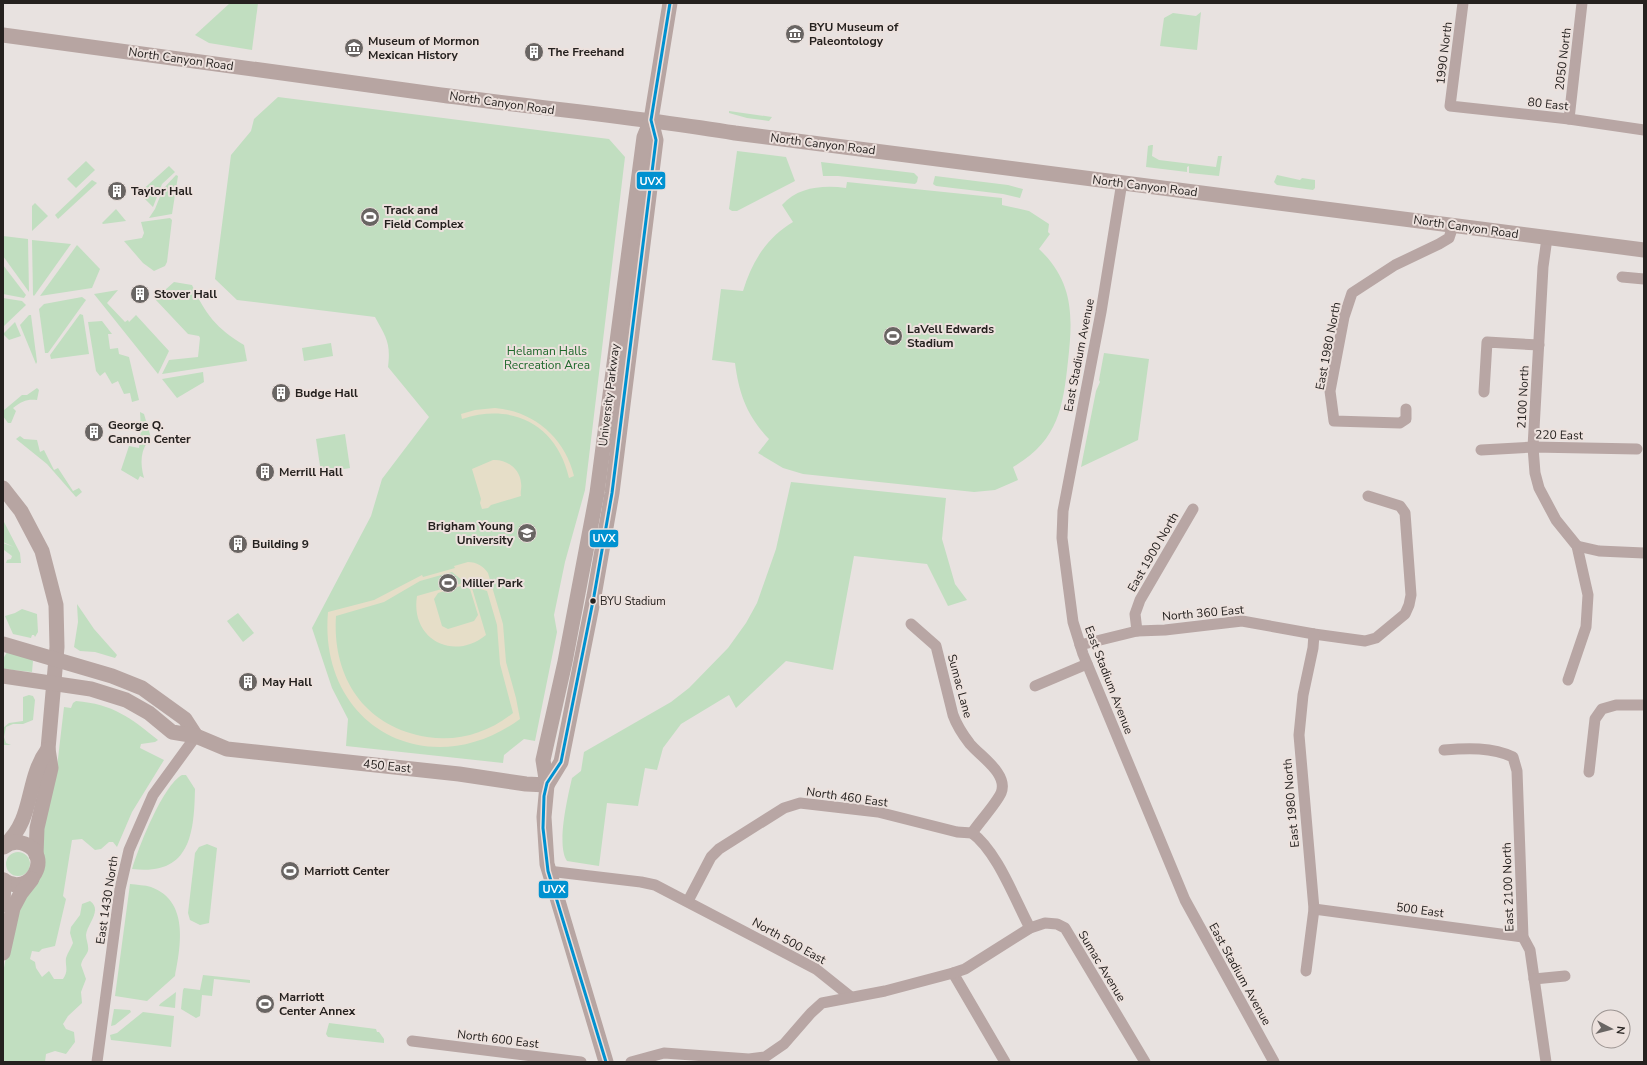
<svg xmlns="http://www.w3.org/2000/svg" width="1647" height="1065" font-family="'Nunito Sans',sans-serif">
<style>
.green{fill:#c1dec0}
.sand{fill:#e6dec8;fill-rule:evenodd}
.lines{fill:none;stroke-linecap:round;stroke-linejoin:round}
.street{stroke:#b8a6a4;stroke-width:11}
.secondary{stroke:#b7a5a2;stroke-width:15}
.bus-1-casing{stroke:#ece1dd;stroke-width:6}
.bus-1{stroke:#0091d0;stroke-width:3}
.bus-dot{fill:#25211f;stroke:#ece1dd;stroke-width:1.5}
.labels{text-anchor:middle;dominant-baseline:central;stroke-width:4;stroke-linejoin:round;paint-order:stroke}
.bus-label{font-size:11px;fill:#25211f;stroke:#ece1dd;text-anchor:start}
.poi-label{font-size:12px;font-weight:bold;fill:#25211f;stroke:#ece1dd;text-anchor:start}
.street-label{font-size:12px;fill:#25211f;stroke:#ece1dd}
.park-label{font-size:12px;fill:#1e682b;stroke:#ece1dd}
.line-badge{stroke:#ece1dd;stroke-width:1.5}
.badge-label{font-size:11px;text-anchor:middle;font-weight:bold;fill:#fff}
</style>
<rect width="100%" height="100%" fill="#e8e2e0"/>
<g class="green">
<polygon points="230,3 258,3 252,50 209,43 195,35"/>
<polygon points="1201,12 1197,50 1160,46 1164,18 1173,13 1196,16"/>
<path d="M278 97 609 139 625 157 585 490 565 562 554 615 557 632 535 741 524 739 504 755 503 763 346 746 348 719 332 688 312 628 371 516 382 479 429 417 388 367C391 343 386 337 375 317L237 300 215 279 231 155 251 131 254 119Z"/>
<polygon points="729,111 772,117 769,121 747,118 729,113"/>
<polygon points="1151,145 1153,145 1152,156 1159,160 1216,167 1218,156 1222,156 1219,176 1189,173 1189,166 1187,167 1187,172 1146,167 1148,146"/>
<polygon points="737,151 786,157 795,181 737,211 732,211 729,209"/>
<polygon points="86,161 95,170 76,188 67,179"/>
<polygon points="821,162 914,173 918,177 917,182 915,184 838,176 823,176"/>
<polygon points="169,166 175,172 162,184 153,207 139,193"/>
<polygon points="176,175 178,176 172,214 149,218 155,209 163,189"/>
<polygon points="1277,175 1300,180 1302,178 1315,180 1315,188 1313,190 1277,185 1274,182"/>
<polygon points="935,176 1008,185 1023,189 1020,198 1003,194 936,186 933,184"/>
<polygon points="92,180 97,183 58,219 55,215"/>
<path d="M847 182 1002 198V205L1029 211 1049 224 1048 232 1050 234 1039 249C1074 282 1073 317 1068 361 1063 408 1058 441 1013 467L1018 480 995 490 974 492 803 474 783 468 758 453 769 439C747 416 739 394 735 363L712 360 721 289 743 291C752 262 766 238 793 222L782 205C798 187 823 185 846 188Z"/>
<polygon points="35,203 48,216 32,231 32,206"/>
<polygon points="116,209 126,221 103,224 102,223"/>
<polygon points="170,218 172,220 167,262 165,266 154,271 143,263 124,241 142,238 144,233 141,222"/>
<polygon points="3,236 28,239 29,292 3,256"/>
<polygon points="32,240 71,244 34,296 33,295"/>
<polygon points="77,245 100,269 92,288 40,296"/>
<polygon points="3,265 26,295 24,298 3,294"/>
<path d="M174 282 192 285C205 314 217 329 244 345L247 361 162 374 169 360 198 357 200 338 199 336 188 334 155 299Z"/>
<polygon points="118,290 107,303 125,322 128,320 129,322 136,315 169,351 158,374 94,294"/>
<polygon points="82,297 86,300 48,353 45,353 39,309 44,304"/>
<polygon points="3,298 22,301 26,305 4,326"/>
<polygon points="80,314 83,315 89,354 51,359 50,355"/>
<polygon points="29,315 31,315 37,362 36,364 20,325"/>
<polygon points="102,321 112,334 108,334 110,349 118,348 119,354 129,357 139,400 132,402 130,393 124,394 118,381 112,384 105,372 100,376 96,371 88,322"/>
<polygon points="15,322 21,336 9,340 3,334"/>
<polygon points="331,343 333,356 304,361 302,348"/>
<polygon points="1104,353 1149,359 1138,440 1081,467 1096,391 1100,382 1099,380"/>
<polygon points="203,372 204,382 177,398 162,379"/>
<path d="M37 388 39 390 37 400C27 399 22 401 13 408L16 411 11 423H8L3 416V411L22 395H27Z"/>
<path d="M140 412 144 414 151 438C140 449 140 463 144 478L140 476 138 480 121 470 129 446 139 448 141 430Z"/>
<polygon points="345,434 350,468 321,473 316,439"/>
<polygon points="20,436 24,439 37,440 40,452 44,450 54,470 58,468 73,491 79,488 82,492 76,497 47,464 16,439"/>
<path d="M791 482 946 498 942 539 955 584 967 600 948 606 927 564 854 556 833 670 786 661 736 708 729 695 681 724 663 748 657 770 645 768 638 806 607 803 599 866 567 861C556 845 568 796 572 778L581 771 584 752 671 702 689 688 728 648 746 623 757 603 776 549Z"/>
<polygon points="3,520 20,553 21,563 6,563 7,560 11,559 12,556 4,550 3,543 14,547 3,542"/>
<polygon points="77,604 94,629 117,655 115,658 95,652 80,651 74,647 78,622"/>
<polygon points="22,609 37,614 38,632 35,637 34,635 32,635 31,638 13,634 5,616 15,613"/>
<polygon points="238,613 254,633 243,642 227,621"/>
<polygon points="7,652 30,658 33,661 32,672 3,669 3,659"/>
<polygon points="29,695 33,696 35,700 33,720 23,724 13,724 6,727 4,737 6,743 11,745 3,745 3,728 9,723 23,721 23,697"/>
<path d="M76 701C113 704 131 718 158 740L155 742 141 744 140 748 164 760 132 812 117 847 113 842H109L101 849 95 850 82 839 72 840 63 896 66 899 55 946 42 949 39 952 32 951 30 959 35 962 36 968 42 977 49 971 54 979H63C69 971 65 966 66 958 68 952 71 948 73 943L70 933 71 927 80 915 82 904 90 901C103 910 87 924 86 935 86 940 89 945 88 951 86 956 82 959 81 965L86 979 81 992 82 1003 68 1016 63 1024 66 1029 74 1032 75 1042 66 1054 55 1051 46 1054 45 1062H3V973L13 920 40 847 57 767 64 707 71 708 73 703Z"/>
<path d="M182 775H186L195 789C194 834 190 876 132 869 138 848 163 785 182 775Z"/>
<polygon points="207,844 217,848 209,923 200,925 190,920 188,913 195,853 199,847"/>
<circle cx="18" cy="864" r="12"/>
<path d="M130 884C137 885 145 885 151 887 189 901 181 945 175 976L147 1001 115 996Z"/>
<polygon points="203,975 250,980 250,983 214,979 212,996 202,995 200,1016 196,1018 181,1009 183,990 184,988 200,990"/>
<polygon points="176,992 175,1008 159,1006 160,1004"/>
<polygon points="114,1009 130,1010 131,1012 115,1025 111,1026"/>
<polygon points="143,1012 174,1016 171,1047 111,1040 110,1035 117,1033"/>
<polygon points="329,1023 376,1029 377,1032 379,1032 384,1039 384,1043 328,1037 326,1034"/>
</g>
<g class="sand">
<path d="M495 408C534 411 565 438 574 476L569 478C557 425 513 402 462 419L461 414 475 410Z"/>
<path d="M493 460C507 459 520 469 521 483 522 488 520 491 521 496L491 505 488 508 482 509 480 503 481 499 472 469Z"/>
<path d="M468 562C477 562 483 566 488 573L503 624 506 662 516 698 520 719C428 786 318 726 328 612L374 600 422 575 423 577 455 568 454 566ZM452 572 463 581V583L417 596C410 639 453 662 486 635L472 588 474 587 487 591 497 625 500 664 513 713C488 733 458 742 427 737 364 727 332 677 336 616L384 602 420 581ZM464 585 470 589 478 615 474 621 448 629 442 626 434 599 438 593Z"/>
</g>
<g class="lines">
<g class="street">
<polyline points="1463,3 1450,106 1569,119 1644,130"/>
<polyline points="1569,119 1582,3"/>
<polyline points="1122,182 1101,312 1063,511 1062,538 1073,622 1083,654 1185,900 1274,1062"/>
<polyline points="1547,238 1543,267 1533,447 1535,473 1539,488 1556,520 1577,546 1588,595 1586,627 1568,680"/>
<polyline points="1622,277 1644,279"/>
<polyline points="1484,392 1487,342 1539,345"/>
<polyline points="1406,409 1406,419 1400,423 1334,421 1330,391 1344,317 1352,293 1395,265 1439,244 1449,238 1453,226"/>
<polyline points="1481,450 1533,447 1637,449"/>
<polyline points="1577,546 1599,551 1644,553"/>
<path d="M911 624 936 646 953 715C957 726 963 735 970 744 980 756 1009 774 1001 793 996 804 980 821 972 833"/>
<polyline points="1137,631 1135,614 1140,600 1193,509"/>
<polyline points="1080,645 1137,631 1165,630 1242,621 1314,634 1365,641 1376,638 1405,614 1409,605 1411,595 1405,513 1400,506 1368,496"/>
<polyline points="1035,686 1087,664"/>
<path d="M1444 750C1467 748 1492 747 1513 757L1517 771 1523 937 1530 950 1546 1062"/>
<polyline points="1589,772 1595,719 1602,709 1616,705 1644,705"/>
<path d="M972 833C997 851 1015 900 1030 928"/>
<polyline points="548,871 641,882 655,885 816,969 851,997"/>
<polyline points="688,901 711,857 719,849 784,808 800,803 878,812 957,832 972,833"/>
<polyline points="1314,909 1523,937"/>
<polyline points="1306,971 1314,909 1299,735 1303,695 1313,648 1314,634"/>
<polyline points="953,973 1005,1062"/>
<polyline points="1534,979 1565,976"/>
<polyline points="412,1041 581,1062"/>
<polyline points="97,1062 120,889 129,850 153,795 196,736"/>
<polyline points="631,1062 664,1053 749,1059 765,1057 784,1044 811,1013 822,1003 885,991 953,973 965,969 1030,928 1045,923 1057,924 1065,928 1145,1062"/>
</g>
<g class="secondary">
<path d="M3 35C149 54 295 75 441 95 539 108 638 117 735 133L1644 250"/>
<polyline points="3,488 21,511 42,551 56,605 57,647 48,749 51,768 37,828 36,855"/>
<polyline points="3,644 112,676 142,688 185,719 196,736"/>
<polyline points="3,676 91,689 126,700 149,713 172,732 196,736 227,749 459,774 526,784 547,785"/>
<polyline points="547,785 561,762 594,596 612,493 656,140 651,120"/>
<path d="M5 845C35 818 25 780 48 749"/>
<path d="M3 880C31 899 53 855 25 844 17 841 10 842 4 847"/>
<polyline points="3,905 4,880"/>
<polyline points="3,953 13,908 21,893 32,879"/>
<polyline points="606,1062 547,864 544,817 547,785 543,760 565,662 597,493 644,137 651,120 670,3"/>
</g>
<g class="bus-1-casing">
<polyline id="bus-1" points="606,1062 548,871 543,828 544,796 547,783 561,762 594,596 612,493 656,140 651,120 670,3"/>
</g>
<use href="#bus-1" class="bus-1"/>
</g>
<defs>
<g id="museum-disc" transform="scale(1)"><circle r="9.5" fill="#696563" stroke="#ece1dd"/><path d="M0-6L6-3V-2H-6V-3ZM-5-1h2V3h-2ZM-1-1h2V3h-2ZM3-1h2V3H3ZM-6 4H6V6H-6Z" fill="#fff"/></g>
<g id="building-disc" transform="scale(1)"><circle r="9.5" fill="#696563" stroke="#ece1dd"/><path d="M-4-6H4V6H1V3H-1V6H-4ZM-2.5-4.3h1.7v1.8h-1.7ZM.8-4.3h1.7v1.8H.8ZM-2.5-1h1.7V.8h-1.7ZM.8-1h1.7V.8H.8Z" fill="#fff"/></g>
<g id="stadium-disc" transform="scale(1)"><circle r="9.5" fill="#696563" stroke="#ece1dd"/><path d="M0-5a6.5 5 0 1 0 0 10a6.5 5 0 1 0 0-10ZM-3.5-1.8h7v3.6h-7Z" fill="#fff"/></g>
<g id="university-disc" transform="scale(1)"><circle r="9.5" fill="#696563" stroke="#ece1dd"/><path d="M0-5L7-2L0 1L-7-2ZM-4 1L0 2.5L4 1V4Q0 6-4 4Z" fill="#fff"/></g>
</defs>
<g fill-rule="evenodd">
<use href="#museum-disc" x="795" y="34"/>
<use href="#museum-disc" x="354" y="48"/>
<use href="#building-disc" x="534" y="52"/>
<use href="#building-disc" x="117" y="191"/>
<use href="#stadium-disc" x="370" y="217"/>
<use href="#building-disc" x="140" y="294"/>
<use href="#stadium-disc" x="893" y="336"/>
<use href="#building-disc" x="281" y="393"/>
<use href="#building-disc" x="94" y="432"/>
<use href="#building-disc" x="265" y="472"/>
<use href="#university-disc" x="527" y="533"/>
<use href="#building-disc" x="238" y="544"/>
<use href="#stadium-disc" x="448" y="583"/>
<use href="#building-disc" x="248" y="682"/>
<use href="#stadium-disc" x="290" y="871"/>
<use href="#stadium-disc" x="265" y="1004"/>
</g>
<circle class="bus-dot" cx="593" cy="601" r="3.5"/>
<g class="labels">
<g class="bus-label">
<text x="600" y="601">BYU Stadium</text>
</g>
<g class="poi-label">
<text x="809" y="27">BYU Museum of<tspan x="809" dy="14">Paleontology</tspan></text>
<text x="368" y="41">Museum of Mormon<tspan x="368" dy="14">Mexican History</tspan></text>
<text x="548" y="52">The Freehand</text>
<text x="131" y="191">Taylor Hall</text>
<text x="384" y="210">Track and<tspan x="384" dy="14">Field Complex</tspan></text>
<text x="154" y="294">Stover Hall</text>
<text x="907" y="329">LaVell Edwards<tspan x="907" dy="14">Stadium</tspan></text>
<text x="295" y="393">Budge Hall</text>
<text x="108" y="425">George Q.<tspan x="108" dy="14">Cannon Center</tspan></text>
<text x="279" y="472">Merrill Hall</text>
<text x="513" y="526" text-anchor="end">Brigham Young<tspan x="513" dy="14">University</tspan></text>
<text x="252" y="544">Building 9</text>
<text x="462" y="583">Miller Park</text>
<text x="262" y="682">May Hall</text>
<text x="304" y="871">Marriott Center</text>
<text x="279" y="997">Marriott<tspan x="279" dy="14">Center Annex</tspan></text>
</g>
<g class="street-label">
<text transform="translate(1444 53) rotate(-83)">1990 North</text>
<text transform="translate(181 59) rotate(8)">North Canyon Road</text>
<text transform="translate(1563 59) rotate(-83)">2050 North</text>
<text transform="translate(502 103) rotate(8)">North Canyon Road</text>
<text transform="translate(1548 104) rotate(6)">80 East</text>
<text transform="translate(823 144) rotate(7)">North Canyon Road</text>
<text transform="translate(1145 186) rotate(7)">North Canyon Road</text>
<text transform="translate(1466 227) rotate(8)">North Canyon Road</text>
<text transform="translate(1328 346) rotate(-79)">East 1980 North</text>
<text transform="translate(1079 355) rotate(-79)">East Stadium Avenue</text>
<text transform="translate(609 395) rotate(-83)">University Parkway</text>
<text transform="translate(1523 397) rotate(-87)">2100 North</text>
<text transform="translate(1559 435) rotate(1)">220 East</text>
<text transform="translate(1153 552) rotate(-60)">East 1900 North</text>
<text transform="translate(1203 613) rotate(-5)">North 360 East</text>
<text transform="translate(1109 680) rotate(69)">East Stadium Avenue</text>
<text transform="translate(960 686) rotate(75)">Sumac Lane</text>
<text transform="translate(387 766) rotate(6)">450 East</text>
<text transform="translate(847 797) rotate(8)">North 460 East</text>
<text transform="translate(1291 803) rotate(-95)">East 1980 North</text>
<text transform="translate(1508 887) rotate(-92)">East 2100 North</text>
<text transform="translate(107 900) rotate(-81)">East 1430 North</text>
<text transform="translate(1420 910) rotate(8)">500 East</text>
<text transform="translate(789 941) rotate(29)">North 500 East</text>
<text transform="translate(1102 966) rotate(59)">Sumac Avenue</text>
<text transform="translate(1240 974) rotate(61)">East Stadium Avenue</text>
<text transform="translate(498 1039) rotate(7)">North 600 East</text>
</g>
<g class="park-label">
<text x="547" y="351">Helaman Halls<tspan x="547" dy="14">Recreation Area</tspan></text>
</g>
</g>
<g class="line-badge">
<rect x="636" y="171" width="30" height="19" rx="4" fill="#0091d0"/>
<rect x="589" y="529" width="30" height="19" rx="4" fill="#0091d0"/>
<rect x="538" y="880" width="31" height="19" rx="4" fill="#0091d0"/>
</g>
<g class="badge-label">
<text x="651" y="185">UVX</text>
<text x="604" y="542">UVX</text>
<text x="554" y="893">UVX</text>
</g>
<rect width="1647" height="1065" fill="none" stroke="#25211f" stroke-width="8"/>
<g transform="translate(1611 1029) rotate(97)"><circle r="19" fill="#ece1dd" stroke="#9c9491"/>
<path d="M0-3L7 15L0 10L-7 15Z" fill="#696563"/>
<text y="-6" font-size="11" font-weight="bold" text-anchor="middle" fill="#25211f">N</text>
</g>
</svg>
